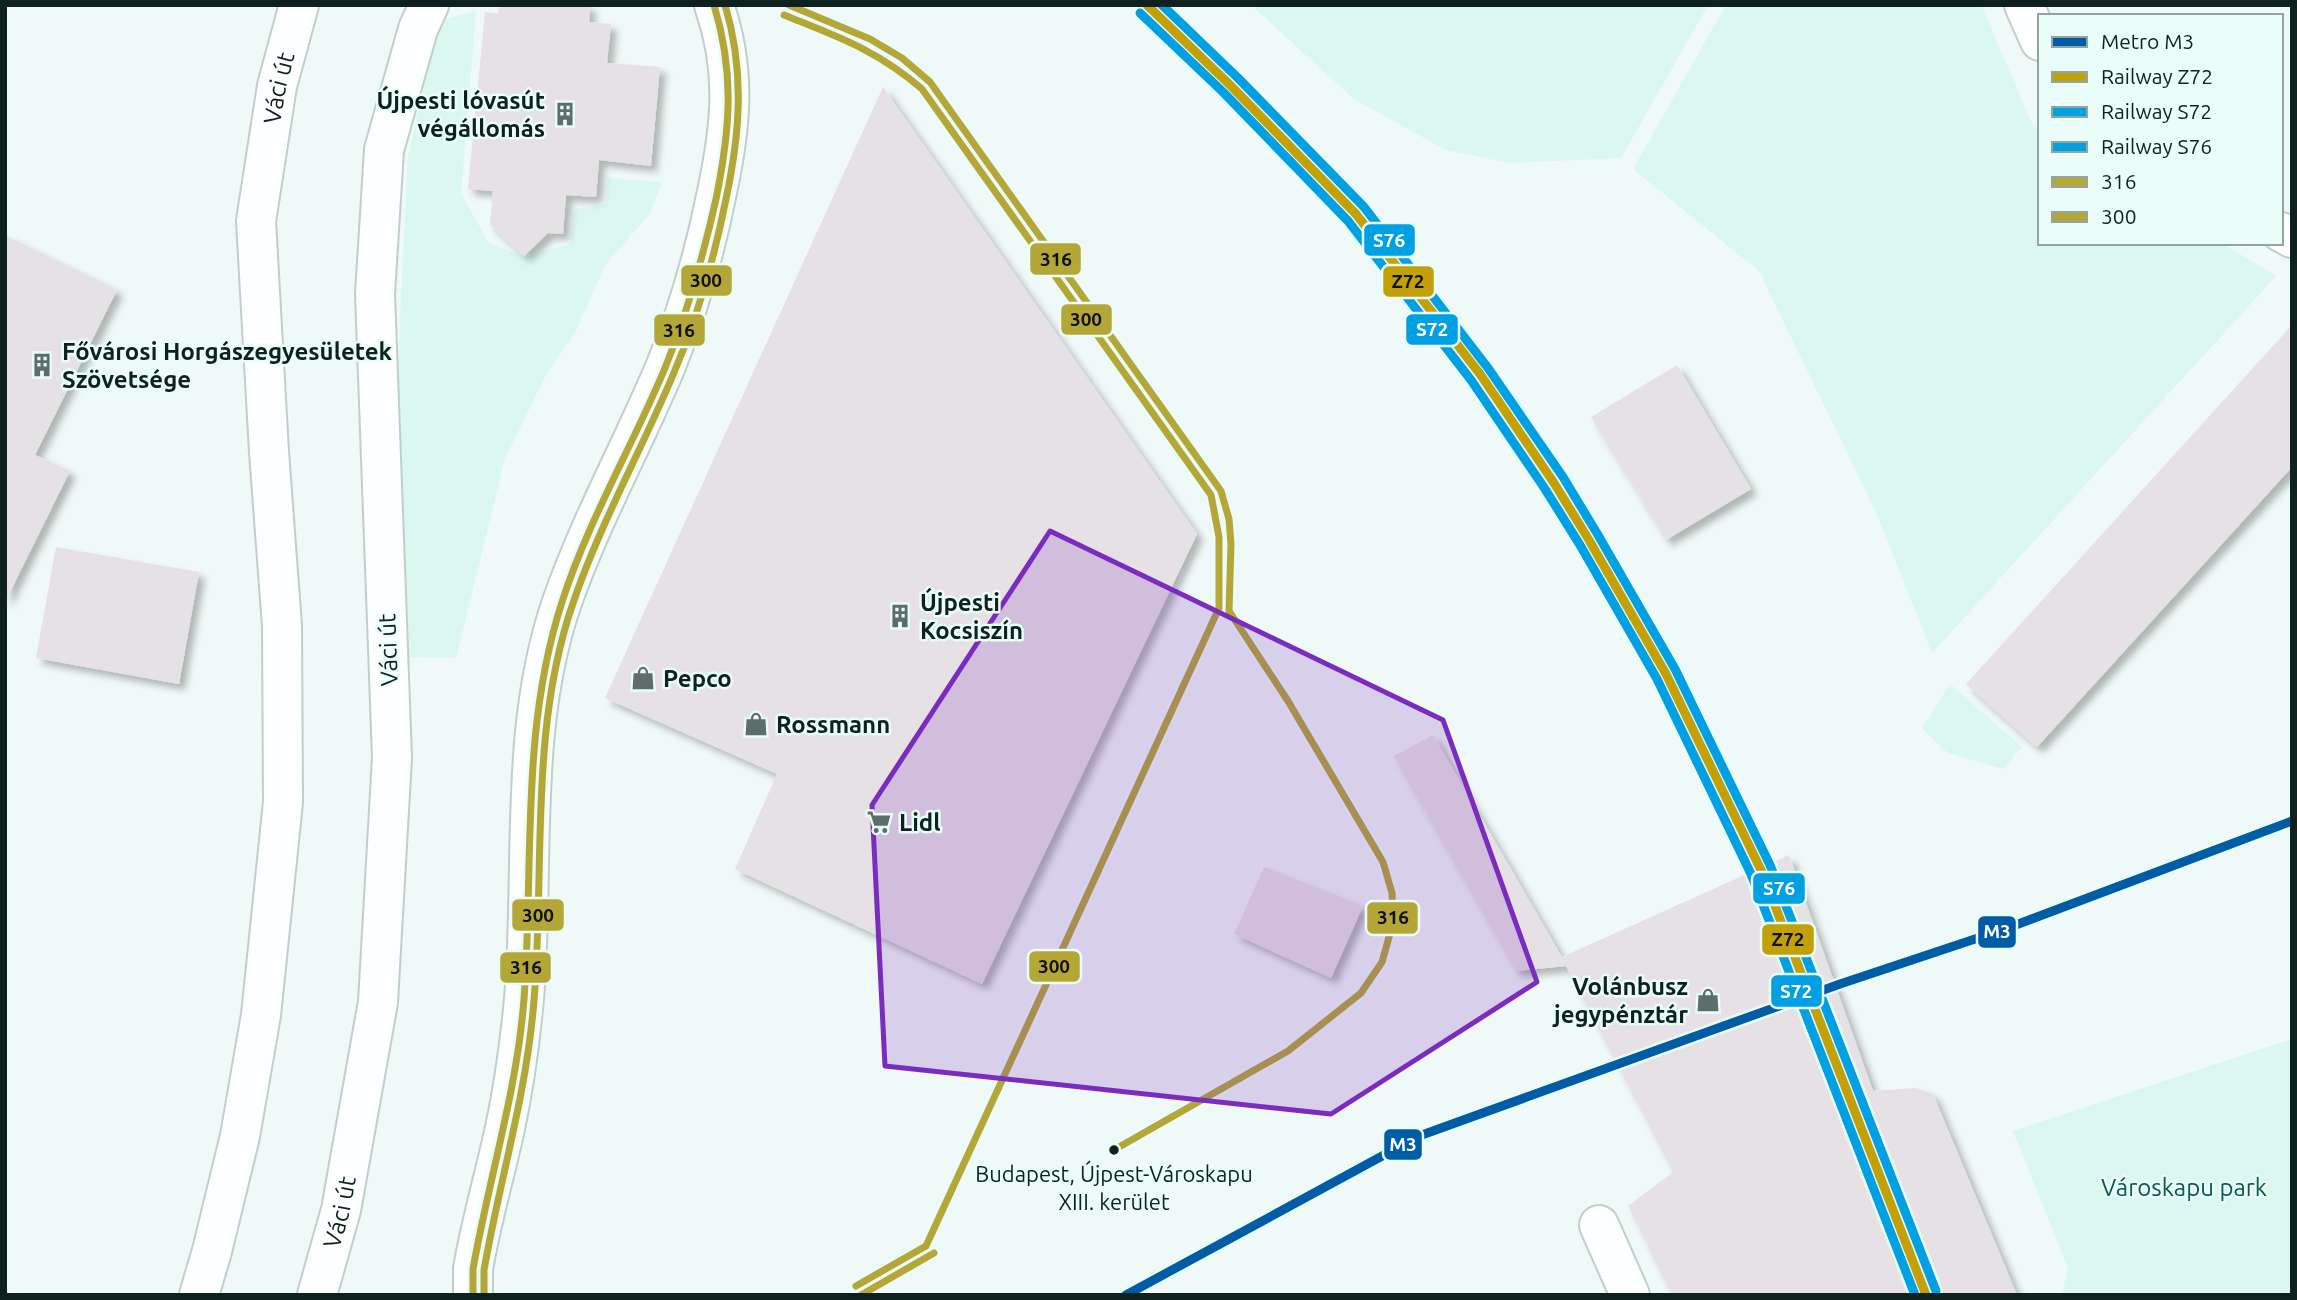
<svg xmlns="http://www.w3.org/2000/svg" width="2297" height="1300" font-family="Ubuntu,sans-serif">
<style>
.green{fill:#daf7f0}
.building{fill:#e6e1e4;filter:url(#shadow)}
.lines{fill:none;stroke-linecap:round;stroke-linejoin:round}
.street-casing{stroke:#c1cfcc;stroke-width:42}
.primary-casing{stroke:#c1cfcc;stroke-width:42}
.street{stroke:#fdfefe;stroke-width:38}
.primary{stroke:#fdfefe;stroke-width:38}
.bus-1-casing{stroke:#ebfdf9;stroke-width:12}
.bus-2-casing{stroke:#ebfdf9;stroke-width:12}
.bus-1{stroke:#b4a738;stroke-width:7}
.bus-2{stroke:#b4a738;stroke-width:7}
.rail-1-casing{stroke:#ebfdf9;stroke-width:14}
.rail-2-casing{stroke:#ebfdf9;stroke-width:14}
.rail-3-casing{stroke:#ebfdf9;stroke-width:14}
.rail-1{stroke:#c2a108;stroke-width:9}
.rail-2{stroke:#00a0e3;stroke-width:9}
.rail-3{stroke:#00a0e3;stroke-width:9}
.metro-1-casing{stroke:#ebfdf9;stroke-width:14}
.metro-1{stroke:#005ca5;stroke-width:9}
.marked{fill:#7b2cbf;fill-opacity:0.2;stroke:#7b2cbf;stroke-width:5;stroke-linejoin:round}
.bus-dot{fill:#0f211e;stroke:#ebfdf9;stroke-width:2.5}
.labels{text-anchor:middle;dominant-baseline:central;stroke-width:5;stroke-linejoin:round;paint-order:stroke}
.bus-label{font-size:22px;fill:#0f211e;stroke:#ebfdf9}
.street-label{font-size:24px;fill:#0f211e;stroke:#ebfdf9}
.poi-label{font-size:24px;font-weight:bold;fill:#0f211e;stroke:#ebfdf9;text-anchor:start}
.park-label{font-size:24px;fill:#09594f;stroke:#ebfdf9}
.line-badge{stroke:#ebfdf9;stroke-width:2.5}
.badge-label{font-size:19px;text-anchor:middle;font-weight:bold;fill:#fff}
.pale-badge-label{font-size:19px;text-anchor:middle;font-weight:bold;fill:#111}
</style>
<defs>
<filter id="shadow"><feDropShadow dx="6" dy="6" stdDeviation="3.5" flood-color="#0004"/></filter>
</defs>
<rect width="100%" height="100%" fill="#eff9f7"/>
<g class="green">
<polygon points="1251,5 1708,5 1621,158 1509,163 1446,150 1354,99"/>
<polygon points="1726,5 1981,5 2033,126 2040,130 2040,243 2222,243 2276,276 1932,653 1876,512 1759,271 1633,169"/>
<polygon points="476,11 461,193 488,242 524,257 570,244 574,210 606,204 607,178 662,182 650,214 605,265 576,331 547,373 505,458 456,658 410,657 397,419 401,294 408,156 439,21"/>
<polygon points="1950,684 2022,747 2003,769 1948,753 1922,728"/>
<polygon points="2292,1039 2292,1295 2062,1295 2068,1268 2013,1131"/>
</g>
<g class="building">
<polygon points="499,5 590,5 589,22 611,24 607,63 660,67 651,166 599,160 596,197 566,195 563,234 548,233 524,256 490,224 493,191 468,189 485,12 498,14"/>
<polygon points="883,87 1197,534 982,984 735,869 777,774 605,698"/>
<polygon points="5,235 117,290 35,455 70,471 5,602"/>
<polygon points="2292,325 2292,467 2037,747 1966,684"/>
<polygon points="1677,365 1751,489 1666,540 1591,417"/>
<polygon points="56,547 199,572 179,684 36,658"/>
<polygon points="1433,735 1562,957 1789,855 1873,1091 1916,1088 1933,1094 2017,1295 1672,1295 1628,1206 1673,1172 1566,966 1516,971 1394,756"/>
<polygon points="1264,867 1363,906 1331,978 1234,934"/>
</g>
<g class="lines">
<g class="street-casing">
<g id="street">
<polyline points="2024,5 2040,41"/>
<polyline points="2281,232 2292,238"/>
<polyline points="1599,1225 1630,1295"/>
<path d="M473 1295V1269C481 1221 495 1175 505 1128 514 1086 520 1042 524 999 535 867 518 729 562 602 590 522 632 446 665 368 688 311 705 252 717 192 731 126 737 71 714 5"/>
</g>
</g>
<g class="primary-casing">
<g id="primary">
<path id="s1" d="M199 1295 212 1251 240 1136 261 1015 283 802 282 626 269 452 256 221 277 86 299 5"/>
<path id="s2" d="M317 1295 341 1210 378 1002 392 758 375 294 384 150 418 29 429 5"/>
</g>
</g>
<use href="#street" class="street"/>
<use href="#primary" class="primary"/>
<g class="bus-1-casing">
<g id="bus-1">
<polyline points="789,5 870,39 902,58 930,82 1221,491 1229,519 1231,544 1229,611 1288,701 1383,862 1392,893 1393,923 1382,962 1361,993 1288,1051 1112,1151"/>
<path d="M473 1295V1269C489 1178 517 1091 524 999 534 866 520 731 562 602 588 521 632 447 665 368 687 314 703 257 716 199 730 130 735 74 714 5"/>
<polyline points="861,1295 934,1253"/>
</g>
</g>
<g class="bus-2-casing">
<g id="bus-2">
<path d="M784 15C838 37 877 50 922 89L1211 495 1219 537V608L926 1246 856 1286"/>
<path d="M484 1295V1270C500 1179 527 1092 534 1000 545 867 529 730 573 603 600 524 641 451 673 375 697 319 714 259 726 199 740 133 745 71 725 5"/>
</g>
</g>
<use href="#bus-1" class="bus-1"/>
<use href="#bus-2" class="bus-2"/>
<g class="rail-1-casing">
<polyline id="rail-1" points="1147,5 1230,85 1356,214 1480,374 1554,483 1589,540 1666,674 1761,870 1926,1295"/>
</g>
<g class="rail-2-casing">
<polyline id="rail-2" points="1140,13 1223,92 1348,221 1471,380 1545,489 1580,545 1657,679 1751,874 1915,1295"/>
</g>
<g class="rail-3-casing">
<polyline id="rail-3" points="1162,5 1238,78 1364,207 1488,368 1563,477 1598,535 1675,669 1770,865 1936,1291"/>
</g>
<use href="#rail-1" class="rail-1"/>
<use href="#rail-2" class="rail-2"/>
<use href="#rail-3" class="rail-3"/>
<g class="metro-1-casing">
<polyline id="metro-1" points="1126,1295 1419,1136 1840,984 2005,929 2292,821"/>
</g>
<use href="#metro-1" class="metro-1"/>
</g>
<path class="marked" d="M1050 531 1443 720 1537 982 1331 1114 885 1066 872 805Z"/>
<defs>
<g id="building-bare" transform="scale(1.89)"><path d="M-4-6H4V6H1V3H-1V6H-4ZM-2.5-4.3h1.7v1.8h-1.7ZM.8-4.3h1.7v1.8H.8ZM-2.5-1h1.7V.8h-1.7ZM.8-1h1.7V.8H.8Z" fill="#5d6d6a" stroke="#ebfdf9" stroke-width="2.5" paint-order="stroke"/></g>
<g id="shop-bare" transform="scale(1.89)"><path d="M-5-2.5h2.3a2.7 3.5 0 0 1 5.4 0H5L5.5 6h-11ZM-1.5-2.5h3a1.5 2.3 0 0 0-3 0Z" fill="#5d6d6a" stroke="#ebfdf9" stroke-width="2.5" paint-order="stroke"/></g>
<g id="supermarket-bare" transform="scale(1.89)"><path d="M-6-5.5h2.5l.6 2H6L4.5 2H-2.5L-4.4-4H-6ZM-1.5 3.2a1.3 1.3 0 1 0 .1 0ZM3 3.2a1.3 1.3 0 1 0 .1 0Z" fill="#5d6d6a" stroke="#ebfdf9" stroke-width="2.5" paint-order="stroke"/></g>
</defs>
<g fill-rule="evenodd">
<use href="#building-bare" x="565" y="114"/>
<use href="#building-bare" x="42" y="365"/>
<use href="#building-bare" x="900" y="616"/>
<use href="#shop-bare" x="643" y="678"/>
<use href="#shop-bare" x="756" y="724"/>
<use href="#supermarket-bare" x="879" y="822"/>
<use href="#shop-bare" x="1708" y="1000"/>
</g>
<circle class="bus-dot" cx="1114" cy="1150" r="6"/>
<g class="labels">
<g class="bus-label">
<text x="1114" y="1173">Budapest, Újpest-Városkapu<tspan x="1114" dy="28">XIII. kerület</tspan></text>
</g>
<g class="street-label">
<text stroke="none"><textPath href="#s1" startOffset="1218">Váci út</textPath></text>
<text transform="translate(388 650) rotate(-92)">Váci út</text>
<text stroke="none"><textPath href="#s2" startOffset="86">Váci út</textPath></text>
</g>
<g class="poi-label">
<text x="545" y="100" text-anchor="end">Újpesti lóvasút<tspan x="545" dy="28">végállomás</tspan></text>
<text x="62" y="351">Fővárosi Horgászegyesületek<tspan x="62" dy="28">Szövetsége</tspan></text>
<text x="920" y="602">Újpesti<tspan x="920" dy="28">Kocsiszín</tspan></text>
<text x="663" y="678">Pepco</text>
<text x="776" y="724">Rossmann</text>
<text x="899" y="822">Lidl</text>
<text x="1688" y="986" text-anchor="end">Volánbusz<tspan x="1688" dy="28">jegypénztár</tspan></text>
</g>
<g class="park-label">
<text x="2184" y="1187">Városkapu park</text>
</g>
</g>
<g class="line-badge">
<rect x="1363" y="223" width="53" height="34" rx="7" fill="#00a0e3"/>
<rect x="1029" y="242" width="53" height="34" rx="7" fill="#b4a738"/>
<rect x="680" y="264" width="53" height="33" rx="7" fill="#b4a738"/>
<rect x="1382" y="265" width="53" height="33" rx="7" fill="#c2a108"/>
<rect x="1060" y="303" width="53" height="33" rx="7" fill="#b4a738"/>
<rect x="1405" y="313" width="54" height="33" rx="7" fill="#00a0e3"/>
<rect x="653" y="313" width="53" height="34" rx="7" fill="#b4a738"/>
<rect x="1752" y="872" width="54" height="33" rx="7" fill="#00a0e3"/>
<rect x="511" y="898" width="54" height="34" rx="7" fill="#b4a738"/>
<rect x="1366" y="901" width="53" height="34" rx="7" fill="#b4a738"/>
<rect x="1977" y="915" width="40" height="34" rx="7" fill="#005ca5"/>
<rect x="1761" y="923" width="54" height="33" rx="7" fill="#c2a108"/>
<rect x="1028" y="950" width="53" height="33" rx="7" fill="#b4a738"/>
<rect x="499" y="951" width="53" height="33" rx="7" fill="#b4a738"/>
<rect x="1770" y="974" width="53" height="34" rx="7" fill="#00a0e3"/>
<rect x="1383" y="1128" width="40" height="33" rx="7" fill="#005ca5"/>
</g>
<g class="badge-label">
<text x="1389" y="247">S76</text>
<text x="1432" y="336">S72</text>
<text x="1779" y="895">S76</text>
<text x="1997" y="938">M3</text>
<text x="1796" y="998">S72</text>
<text x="1403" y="1151">M3</text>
</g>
<g class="pale-badge-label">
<text x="1056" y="266">316</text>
<text x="706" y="287">300</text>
<text x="1408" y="288">Z72</text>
<text x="1086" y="326">300</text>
<text x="679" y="337">316</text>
<text x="538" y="922">300</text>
<text x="1393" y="924">316</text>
<text x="1788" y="946">Z72</text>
<text x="1054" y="973">300</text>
<text x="526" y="974">316</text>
</g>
<rect width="2297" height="1300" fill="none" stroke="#0f211e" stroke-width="14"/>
<rect x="2038" y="14" width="245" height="231" fill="#ebfdf9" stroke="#93a5a1" stroke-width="2"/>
<rect x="2052" y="37" width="35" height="10" fill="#005ca5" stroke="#93a5a1" stroke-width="2"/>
<text x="2101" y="49" font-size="21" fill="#0f211e">Metro M3</text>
<rect x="2052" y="72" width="35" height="10" fill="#c2a108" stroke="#93a5a1" stroke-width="2"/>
<text x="2101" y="84" font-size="21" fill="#0f211e">Railway Z72</text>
<rect x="2052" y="107" width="35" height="10" fill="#00a0e3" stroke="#93a5a1" stroke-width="2"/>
<text x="2101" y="119" font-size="21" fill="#0f211e">Railway S72</text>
<rect x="2052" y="142" width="35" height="10" fill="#00a0e3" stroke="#93a5a1" stroke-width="2"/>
<text x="2101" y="154" font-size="21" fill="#0f211e">Railway S76</text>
<rect x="2052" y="177" width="35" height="10" fill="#b4a738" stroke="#93a5a1" stroke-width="2"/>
<text x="2101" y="189" font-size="21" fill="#0f211e">316</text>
<rect x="2052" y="212" width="35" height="10" fill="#b4a738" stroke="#93a5a1" stroke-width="2"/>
<text x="2101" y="224" font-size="21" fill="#0f211e">300</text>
</svg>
